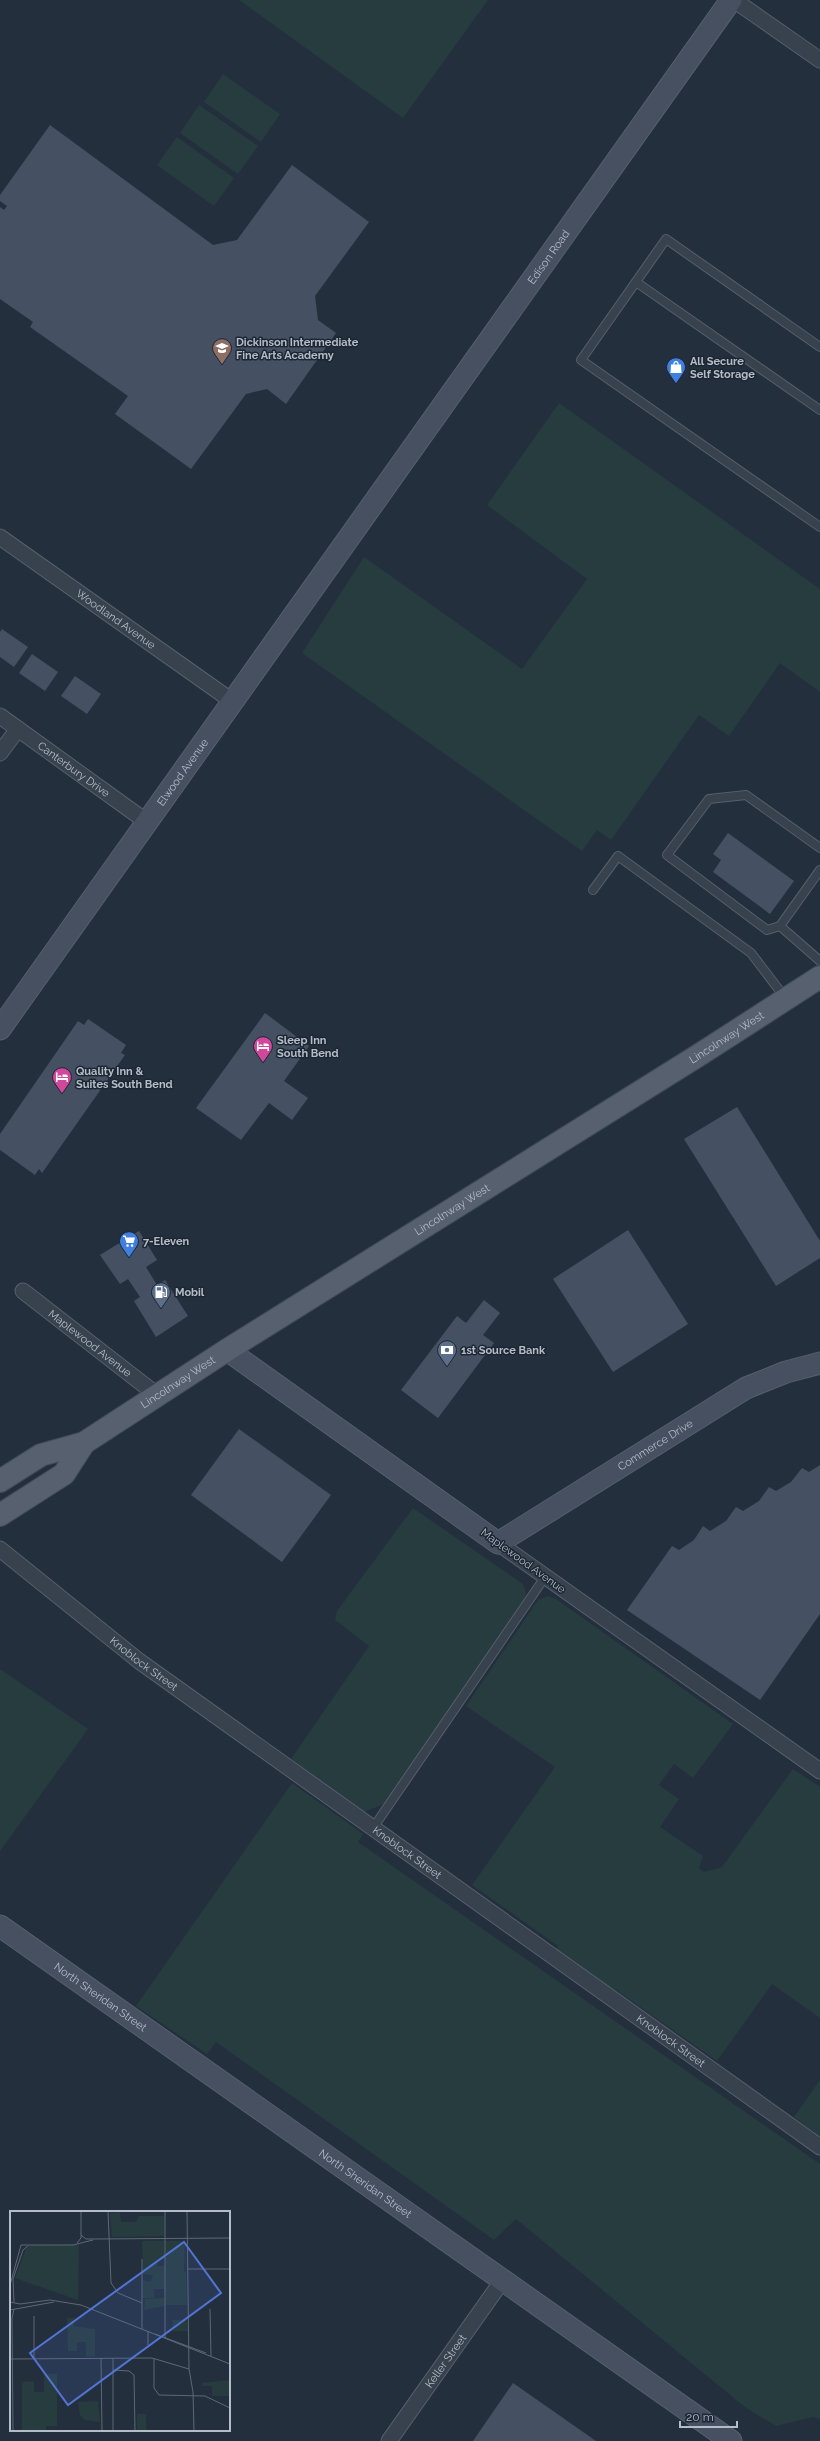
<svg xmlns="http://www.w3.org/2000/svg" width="820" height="2441" font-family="Raleway,sans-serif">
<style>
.green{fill:#263c3f}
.building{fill:#455162}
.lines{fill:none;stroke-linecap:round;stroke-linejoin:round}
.lane-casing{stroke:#565f6c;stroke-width:10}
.street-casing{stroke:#565f6c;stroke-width:17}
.secondary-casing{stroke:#565f6c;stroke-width:23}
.primary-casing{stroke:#414a57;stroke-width:24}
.lane{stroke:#38414e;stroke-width:8}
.street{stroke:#38414e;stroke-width:15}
.secondary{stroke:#465061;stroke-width:21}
.primary{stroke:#56606e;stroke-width:22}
.labels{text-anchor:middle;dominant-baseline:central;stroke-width:3;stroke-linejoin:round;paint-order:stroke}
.street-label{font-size:11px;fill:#b4bcc9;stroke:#1d2633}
.poi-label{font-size:11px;font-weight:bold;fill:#b4bcc9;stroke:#1d2633;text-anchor:start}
.inset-road{fill:none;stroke:#5e6776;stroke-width:1}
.view{fill:#5274d3;fill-opacity:0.15;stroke:#5274d3;stroke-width:2}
.inset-edge{fill:none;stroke:#b4bcc9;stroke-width:2}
</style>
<rect width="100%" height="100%" fill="#242f3e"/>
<g class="green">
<polygon points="239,0 488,0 403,118"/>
<polygon points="223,74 280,114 261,142 204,102"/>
<polygon points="199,105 258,146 238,174 180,133"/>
<polygon points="177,137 234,178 214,206 157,165"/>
<polygon points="559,403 820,589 820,692 780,663 729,736 699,715 611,840 597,830 582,851 302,653 364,557 522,669 587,579 487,505"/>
<polygon points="413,1508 523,1584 526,1593 523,1604 384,1804 364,1812 291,1759 369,1646 335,1620 337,1611"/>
<polygon points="548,1596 556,1599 733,1724 693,1778 674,1764 659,1785 679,1799 660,1827 703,1856 699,1868 704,1872 722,1867 793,1769 820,1787 820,2018 772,1984 717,2061 616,1990 614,1992 556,1950 558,1946 472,1885 555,1767 466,1706 538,1600"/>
<polygon points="0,1669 88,1729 0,1851"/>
<polygon points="292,1783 363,1834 358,1842 820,2164 820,2419 813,2417 776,2426 746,2408 516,2219 494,2240 216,2042 207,2054 136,2006"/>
<polygon points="820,2080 820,2136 794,2117"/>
</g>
<g class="building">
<polygon points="50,125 213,245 237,240 292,165 369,222 315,296 318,320 336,333 286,404 267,389 246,394 191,469 115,414 128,396 30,327 33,322 0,299 0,207 4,210 7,206 0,201 0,195"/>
<polygon points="2,629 28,647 14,667 0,657 0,632"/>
<polygon points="32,654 58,672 45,691 19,673"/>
<polygon points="75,676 101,694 87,714 61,696"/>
<polygon points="728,833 794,881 770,914 713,872 721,860 713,854"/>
<polygon points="265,1013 309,1046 284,1081 308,1098 292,1120 269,1103 241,1140 196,1108"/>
<polygon points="88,1019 126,1045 121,1053 125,1055 42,1173 39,1169 35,1175 0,1150 0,1134 78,1021 84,1025"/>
<polygon points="737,1107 820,1241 820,1258 776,1286 684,1139"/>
<polygon points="628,1230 688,1324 613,1372 553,1279"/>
<polygon points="139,1231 157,1260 146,1267 157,1285 165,1280 188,1316 156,1337 134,1301 140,1297 128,1279 120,1284 100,1255"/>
<polygon points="484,1300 500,1313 483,1335 494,1343 438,1418 401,1390 457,1316 466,1323"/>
<polygon points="239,1429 331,1495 282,1562 191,1495"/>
<polygon points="820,1465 820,1614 760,1700 627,1610 672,1546 679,1550 694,1540 703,1526 710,1531 726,1521 736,1507 743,1511 759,1501 769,1487 776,1491 791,1482 802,1468 809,1472"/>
<polygon points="513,2383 596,2441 473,2441"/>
</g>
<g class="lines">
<g class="lane-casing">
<g id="lane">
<polyline points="636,282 820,410"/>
<polyline points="820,347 666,239 581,360 820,527"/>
<polyline points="820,848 746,795 709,799 667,855 767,930 780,926 820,961"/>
<polyline points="593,890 618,856 751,953 786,999"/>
<polyline points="780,926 820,870"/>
<polyline points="373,1828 545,1577"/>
</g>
</g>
<g class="street-casing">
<g id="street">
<polyline points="734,0 820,60"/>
<path id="s1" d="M0 537 232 701"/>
<path id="s2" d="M0 716 147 822"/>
<polyline points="0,753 18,729"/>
<path id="s3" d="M23 1291 157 1395"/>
<polyline points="498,1543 820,1771"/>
<path id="s4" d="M0 1549 139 1661 820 2147"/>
<path id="s5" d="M389 2441 502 2281"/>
</g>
</g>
<g class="secondary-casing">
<g id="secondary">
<path id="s6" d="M0 1029 731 0"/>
<path id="s7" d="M227 1350 498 1543 746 1388 786 1372 820 1363"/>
<path id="s8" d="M0 1926 731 2441"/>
</g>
</g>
<g class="primary-casing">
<g id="primary">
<path id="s9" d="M0 1481 41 1455 84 1443 227 1350 699 1055 820 977"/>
<polyline points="0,1515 64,1474 84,1443"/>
</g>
</g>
<use href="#lane" class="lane"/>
<use href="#street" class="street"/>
<use href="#secondary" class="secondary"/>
<use href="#primary" class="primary"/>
</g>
<defs>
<g id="school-pin" transform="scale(1)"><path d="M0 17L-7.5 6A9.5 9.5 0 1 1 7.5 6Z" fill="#8d6e63" stroke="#1d2633"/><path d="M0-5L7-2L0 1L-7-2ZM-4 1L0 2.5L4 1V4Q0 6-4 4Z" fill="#fff"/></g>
<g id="shop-pin" transform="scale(1)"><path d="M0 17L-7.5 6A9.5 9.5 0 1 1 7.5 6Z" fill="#3f7fe0" stroke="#1d2633"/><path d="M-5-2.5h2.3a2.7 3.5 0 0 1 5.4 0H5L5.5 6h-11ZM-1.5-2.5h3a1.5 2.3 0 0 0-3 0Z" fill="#fff"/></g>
<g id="hotel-pin" transform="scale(1)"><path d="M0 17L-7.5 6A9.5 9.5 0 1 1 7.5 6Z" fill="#d1479c" stroke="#1d2633"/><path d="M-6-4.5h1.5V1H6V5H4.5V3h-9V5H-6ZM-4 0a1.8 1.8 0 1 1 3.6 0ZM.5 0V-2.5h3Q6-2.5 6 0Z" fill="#fff"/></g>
<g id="supermarket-pin" transform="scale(1)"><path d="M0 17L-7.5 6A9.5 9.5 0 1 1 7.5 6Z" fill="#3f7fe0" stroke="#1d2633"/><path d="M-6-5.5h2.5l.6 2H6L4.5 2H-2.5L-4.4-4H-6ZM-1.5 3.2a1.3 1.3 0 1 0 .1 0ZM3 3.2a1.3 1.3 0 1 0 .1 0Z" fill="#fff"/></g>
<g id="fuel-pin" transform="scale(1)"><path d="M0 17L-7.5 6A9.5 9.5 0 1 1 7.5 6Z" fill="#5c6f8a" stroke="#1d2633"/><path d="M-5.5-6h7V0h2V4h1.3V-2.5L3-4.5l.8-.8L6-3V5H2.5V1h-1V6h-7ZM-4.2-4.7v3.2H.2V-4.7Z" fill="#fff"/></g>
<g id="bank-pin" transform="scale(1)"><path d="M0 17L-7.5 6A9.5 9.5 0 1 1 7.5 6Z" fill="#5c6f8a" stroke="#1d2633"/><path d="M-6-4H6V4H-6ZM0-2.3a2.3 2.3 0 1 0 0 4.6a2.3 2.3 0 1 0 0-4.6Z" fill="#fff"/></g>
</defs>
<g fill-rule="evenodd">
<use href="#school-pin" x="222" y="348"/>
<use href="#shop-pin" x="676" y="367"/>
<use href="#hotel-pin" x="263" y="1046"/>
<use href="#hotel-pin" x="62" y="1077"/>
<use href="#supermarket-pin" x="129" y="1241"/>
<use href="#fuel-pin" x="161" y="1292"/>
<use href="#bank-pin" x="447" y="1350"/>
</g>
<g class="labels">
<g class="street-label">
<text stroke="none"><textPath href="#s6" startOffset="947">Edison Road</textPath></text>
<text stroke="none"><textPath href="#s1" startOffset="142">Woodland Avenue</textPath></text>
<text stroke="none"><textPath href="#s2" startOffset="91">Canterbury Drive</textPath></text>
<text stroke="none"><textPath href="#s6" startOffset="315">Elwood Avenue</textPath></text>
<text stroke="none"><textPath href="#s9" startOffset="853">Lincolnway West</textPath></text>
<text stroke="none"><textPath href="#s9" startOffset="529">Lincolnway West</textPath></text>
<text stroke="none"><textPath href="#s3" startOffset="85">Maplewood Avenue</textPath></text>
<text stroke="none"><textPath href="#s9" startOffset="205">Lincolnway West</textPath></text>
<text stroke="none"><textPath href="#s7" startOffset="518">Commerce Drive</textPath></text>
<text transform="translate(523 1561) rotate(36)">Maplewood Avenue</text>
<text stroke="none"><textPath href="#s4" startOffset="184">Knoblock Street</textPath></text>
<text stroke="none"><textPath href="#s4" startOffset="508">Knoblock Street</textPath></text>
<text stroke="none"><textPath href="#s8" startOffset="123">North Sheridan Street</textPath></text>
<text stroke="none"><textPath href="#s4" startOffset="832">Knoblock Street</textPath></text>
<text stroke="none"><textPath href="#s8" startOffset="447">North Sheridan Street</textPath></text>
<text stroke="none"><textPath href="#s5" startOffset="98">Keller Street</textPath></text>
</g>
<g class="poi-label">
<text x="236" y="342">Dickinson Intermediate<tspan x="236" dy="13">Fine Arts Academy</tspan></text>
<text x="690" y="361">All Secure<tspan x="690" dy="13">Self Storage</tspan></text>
<text x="277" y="1040">Sleep Inn<tspan x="277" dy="13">South Bend</tspan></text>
<text x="76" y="1071">Quality Inn &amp;<tspan x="76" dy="13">Suites South Bend</tspan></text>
<text x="143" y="1241">7-Eleven</text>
<text x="175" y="1292">Mobil</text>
<text x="461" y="1350">1st Source Bank</text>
</g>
</g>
<g transform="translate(10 2211)">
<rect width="220" height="220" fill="#242f3e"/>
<path d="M110 1 111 11H126L129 5H154V25L102 26 100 2ZM132 30H154L155 47 147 48V55H155V78H144V87H133V69L140 71 143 64 133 63ZM156 30H171L175 35 174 60 176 61 177 94H156ZM69 33 68 89 5 67 16 38 21 34ZM154 87 155 95 134 99 135 88ZM57 107H64V115L85 118V145L76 146V131H67V140H58ZM162 109H177L178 120H163ZM34 163H47V215H36V220H12V171L24 170V181H34ZM220 169V185H202V175H192V172ZM88 190 90 211 75 209 70 204 68 191ZM127 203H136V220H127Z" fill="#263c3f"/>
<path class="inset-road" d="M98 0 101 72 108 82 132 92M155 0V127M177 0 179 158 183 181 184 220M71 24 76 28H86L220 27M67 32 71 27V0M132 48V118M178 58H220M0 74 11 34H63L83 29M0 91 10 93 40 89 71 94 220 153M4 91 3 68 13 39 18 35M200 98 201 145M0 99 44 91M24 105V148M145 123 196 142M138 134V120M91 147 92 220M103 147V220M144 147V177L149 184 195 185 220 197M0 148 142 147 179 158M103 159 119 160 124 164 125 220M3 220 2 107 4 98"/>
<path class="view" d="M174 31 211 82 58 194 20 142Z"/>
<rect width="220" height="220" class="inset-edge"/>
</g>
<path d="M680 2421v6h57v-6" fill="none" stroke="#b4bcc9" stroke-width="2"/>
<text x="686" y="2421" font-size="12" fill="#b4bcc9" stroke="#1d2633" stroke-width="3" paint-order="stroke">20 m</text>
</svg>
